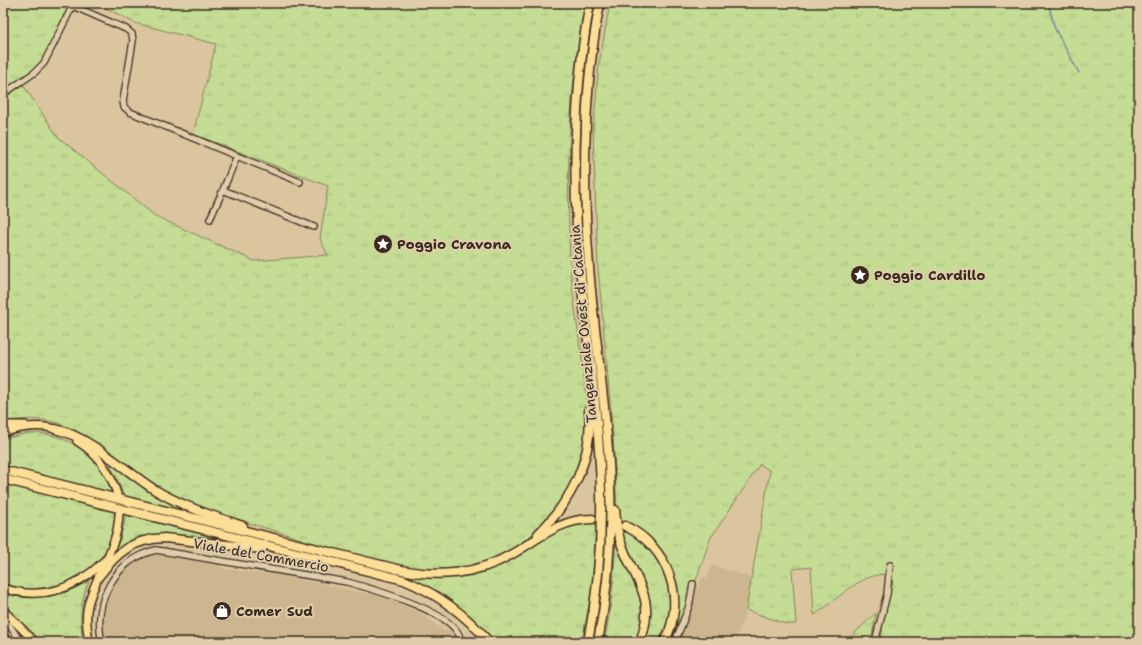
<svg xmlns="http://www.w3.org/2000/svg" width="1142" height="645" font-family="'Shantell Sans',sans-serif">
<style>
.built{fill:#cdb68f}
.grass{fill:url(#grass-tufts);stroke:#808358}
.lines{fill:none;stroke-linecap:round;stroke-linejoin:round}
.stream{stroke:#73889e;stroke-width:1.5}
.minor-casing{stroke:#3b2a1e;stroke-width:8}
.major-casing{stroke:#3b2a1e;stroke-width:10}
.highway-casing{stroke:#3b2a1e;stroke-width:11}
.minor{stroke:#e0cdab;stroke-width:5.5}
.major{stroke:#fcde96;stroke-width:7}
.highway{stroke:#fcde96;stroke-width:8}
.labels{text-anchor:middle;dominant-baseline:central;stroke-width:4;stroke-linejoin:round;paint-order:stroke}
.poi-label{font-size:14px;font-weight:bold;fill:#3b2a1e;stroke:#e0cdab;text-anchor:start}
.street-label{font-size:14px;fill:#3b2a1e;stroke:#e0cdab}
</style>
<defs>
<pattern id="grass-tufts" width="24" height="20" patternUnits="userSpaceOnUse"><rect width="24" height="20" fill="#c4dc93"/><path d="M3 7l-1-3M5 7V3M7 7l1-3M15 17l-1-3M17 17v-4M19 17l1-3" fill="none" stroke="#a9bd7e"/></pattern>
</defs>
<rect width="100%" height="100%" fill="#dac59e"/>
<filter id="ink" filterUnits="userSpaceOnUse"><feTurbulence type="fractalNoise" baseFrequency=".025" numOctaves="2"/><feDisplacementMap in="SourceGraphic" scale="8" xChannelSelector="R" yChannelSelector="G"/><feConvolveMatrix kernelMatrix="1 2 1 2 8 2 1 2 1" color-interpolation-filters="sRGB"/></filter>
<g filter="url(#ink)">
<g class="built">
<polygon points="154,554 221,565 224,569 286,576 378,596 401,604 419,612 445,631 449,627 462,642 105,642 102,619 109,592 121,574 133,563"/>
<polygon points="712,565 752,578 746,610 735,642 680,642 702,577 707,578"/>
</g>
<g class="grass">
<polygon points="3,3 68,3 69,5 43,60 36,68 3,90"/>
<path d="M96 3H585C569 88 566 174 570 261 572 300 580 339 584 378 585 389 588 402 588 414 587 501 518 573 429 570 395 569 347 553 314 543 275 530 236 520 197 507 174 497 151 484 130 469 105 450 81 427 49 421 34 418 18 420 3 421V99L23 85 58 137 155 216 254 261 328 255 320 239 328 186 193 134 216 44 135 23Z"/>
<path d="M610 3H1139V642H881L883 622 893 580 886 569 884 574C856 576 837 601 814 615L811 567 792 569 796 624H786L746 610 770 471 760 464 710 539 695 583 691 582 684 614 679 621 672 642H668C688 597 673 541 624 522L625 530C651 540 668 571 672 597 674 612 668 628 662 642H643L645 588 622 537 617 510 613 434 598 267 593 132 599 64Z"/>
<path d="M29 433C68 432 101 456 112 494L3 466V439Z"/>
<polygon points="113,465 207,517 124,496 115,474 110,466"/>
<path d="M3 484 115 511C120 568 52 604 3 584Z"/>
<polygon points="126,515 221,538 224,540 223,541 164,535 127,545 115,551 120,539"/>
<path d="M579 522H596L592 587 582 642H495C471 612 440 592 406 576 442 582 479 576 512 558 525 552 536 542 548 535 557 529 569 526 579 522Z"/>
<path d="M616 537 637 579 644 611 638 642H604C612 608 614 573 616 537Z"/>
<path d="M89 581C80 600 79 621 83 642H40L3 604V593C37 601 58 598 89 581Z"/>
<polygon points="876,613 871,642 845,642"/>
</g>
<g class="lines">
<polyline class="stream" points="1048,3 1055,29 1079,73"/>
<g class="minor-casing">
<g id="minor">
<polyline points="73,6 126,29 132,34 133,41 123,101 124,107 130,112 300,182"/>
<polyline points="3,94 34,73 44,63 74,3"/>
<polyline points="237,156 223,190 314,227"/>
<polyline points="210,219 223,190"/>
<polyline points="3,616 21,642"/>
<polyline points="3,635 9,642"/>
<path d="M102 642C92 602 115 559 156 550L347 582C369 588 464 614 460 642"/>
<polyline points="675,642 689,606 693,584"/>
<polyline points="875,642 887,594 890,565"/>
</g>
</g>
<g class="major-casing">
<g id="major">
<polyline points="3,425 25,425"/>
<path d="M3 433C19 427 43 423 60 431"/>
<path d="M77 441C98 454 110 471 117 494"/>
<path d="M3 588C41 601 76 589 104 561"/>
<polyline points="3,610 35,642"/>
<path d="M89 642C87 630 85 617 88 605 96 573 118 548 119 514"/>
</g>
</g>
<g class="highway-casing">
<g id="highway">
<path d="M55 429C90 437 124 470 155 490 182 506 213 516 243 526"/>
<path d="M3 470 397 569C436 578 477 575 512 554 538 539 560 519 592 519"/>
<path d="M3 479 404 580C438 594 465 614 489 642"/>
<path d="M615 510C616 520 617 530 620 540 633 580 658 595 640 642"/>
<path d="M625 526C668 546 688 600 664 642"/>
<path d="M538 534C571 502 594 457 589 410"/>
<path d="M99 576C118 551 133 539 165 538L262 549"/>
<path d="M588 642C598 592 602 542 601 491 599 403 582 316 577 228 573 152 576 77 590 3"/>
<path d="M598 642C608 590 612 537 610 485 608 412 594 339 589 266 582 178 583 90 600 3"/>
</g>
</g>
<use href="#minor" class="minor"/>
<use href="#major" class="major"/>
<use href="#highway" class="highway"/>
</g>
</g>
<defs>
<g id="sight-disc" transform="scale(1)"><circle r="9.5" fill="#3b2a1e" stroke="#e0cdab"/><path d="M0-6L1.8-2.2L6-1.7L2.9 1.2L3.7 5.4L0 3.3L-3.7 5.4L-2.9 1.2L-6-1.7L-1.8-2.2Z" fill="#fff"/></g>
<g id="shop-disc" transform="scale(1)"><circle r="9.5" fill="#3b2a1e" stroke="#e0cdab"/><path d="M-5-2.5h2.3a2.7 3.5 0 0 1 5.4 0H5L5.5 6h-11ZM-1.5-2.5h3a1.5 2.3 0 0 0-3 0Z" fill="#fff"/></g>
</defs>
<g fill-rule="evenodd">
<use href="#sight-disc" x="383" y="244"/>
<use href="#sight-disc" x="860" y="275"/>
<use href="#shop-disc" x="222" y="611"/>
</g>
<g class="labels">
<g class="poi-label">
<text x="397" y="244">Poggio Cravona</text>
<text x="874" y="275">Poggio Cardillo</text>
<text x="236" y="611">Comer Sud</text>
</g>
<g class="street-label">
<text transform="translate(583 324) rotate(-95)">Tangenziale Ovest di Catania</text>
<text transform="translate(261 555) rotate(10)">Viale del Commercio</text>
</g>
</g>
<rect width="1142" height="645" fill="none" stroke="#e0cdab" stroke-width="16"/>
<rect x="8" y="8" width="1126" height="629" fill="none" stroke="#3b2a1e" stroke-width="1.5" filter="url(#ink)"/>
</svg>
